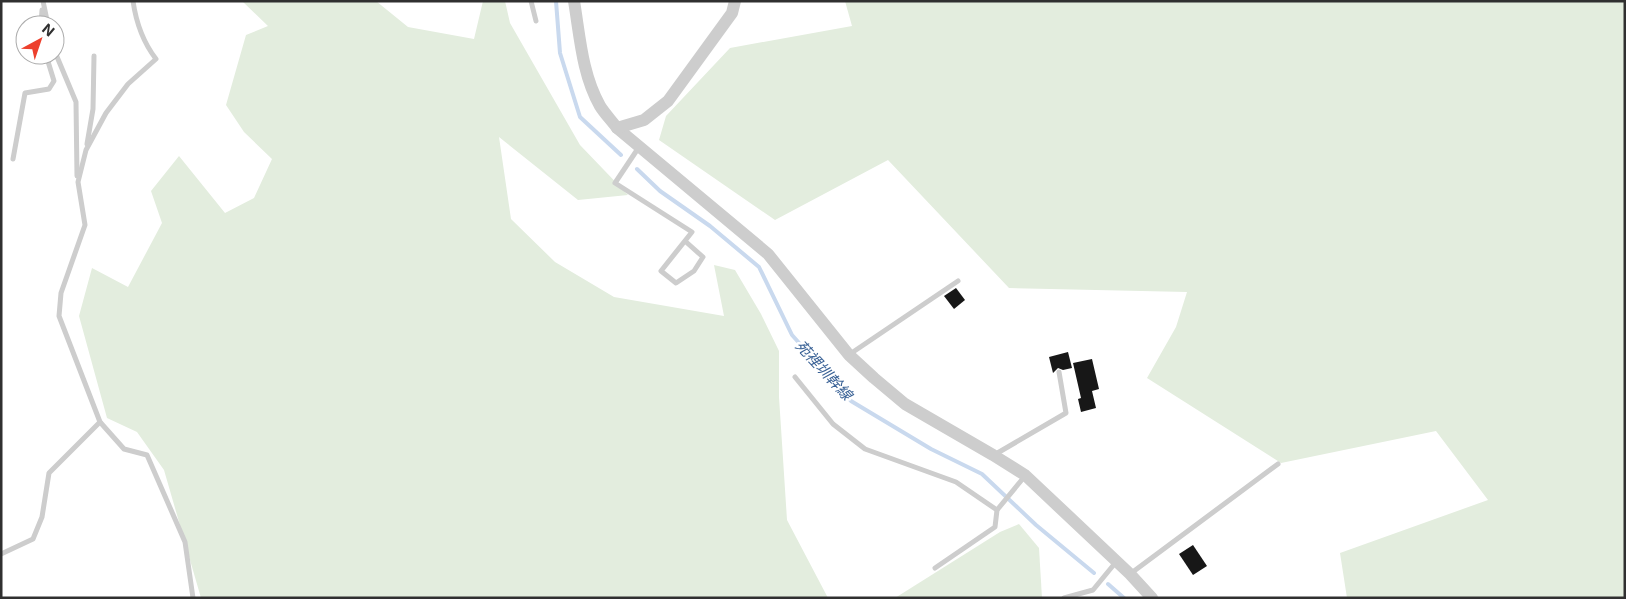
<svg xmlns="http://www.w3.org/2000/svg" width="1626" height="599" font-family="Inter,'Noto Sans TC',sans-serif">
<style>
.green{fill:#e3edde}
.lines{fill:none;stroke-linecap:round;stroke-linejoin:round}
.stream{stroke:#c9d9ee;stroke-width:4}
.building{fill:#171717}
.service{stroke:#cdcdcd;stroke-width:5}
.tertiary{stroke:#cdcdcd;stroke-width:12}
.labels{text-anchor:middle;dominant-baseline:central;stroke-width:5;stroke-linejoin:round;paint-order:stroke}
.water-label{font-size:15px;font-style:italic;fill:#3a6296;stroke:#fff}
</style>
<rect width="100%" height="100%" fill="#fff"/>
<g class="green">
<polygon points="242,1 376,1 408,27 474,39 483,1 505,1 510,23 580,145 628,195 578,200 499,137 511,219 555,262 614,297 724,316 714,265 735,270 761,314 779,351 779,397 787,520 828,598 201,598 164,470 137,432 107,418 79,316 92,268 128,287 162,223 151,191 179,156 225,213 254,198 272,159 244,132 226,105 246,35 268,26"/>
<polygon points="845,1 1625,1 1625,598 1347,598 1340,553 1488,500 1436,431 1281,463 1147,378 1176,327 1187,292 1009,288 888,160 775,220 659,140 666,116 730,48 852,26"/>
<polygon points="1019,524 1039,548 1042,598 895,598 1000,532"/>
</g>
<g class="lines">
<g class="stream">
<polyline points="556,1 560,53 580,117 621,155"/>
<polyline points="637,169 660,191 710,226 759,267 792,335 851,401 931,449 982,474 1036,525 1094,573"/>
<polyline points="1108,584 1124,598"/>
</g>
</g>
<g class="building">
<polygon points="956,288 965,300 954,309 944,296"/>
<polygon points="1068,352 1072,368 1063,370 1058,368 1053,373 1049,357"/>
<polygon points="1092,359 1099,389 1092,391 1096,408 1081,412 1078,399 1081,398 1073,363"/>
<polygon points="1193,545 1207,566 1193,575 1179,554"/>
</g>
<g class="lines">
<g class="service">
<polyline points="43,1 48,25"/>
<path d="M133 1C136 22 143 42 156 59L128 84 106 113 86 150 78 182 85 225 61 293 59 316 100 422 124 449 147 455 185 542 193 598"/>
<polyline points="531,1 536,21"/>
<polyline points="41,25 42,10"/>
<polyline points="55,52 76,102 77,176"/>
<polyline points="87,144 93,109 94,56"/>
<polyline points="639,147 615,183 692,232 661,271 676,283 694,271 703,257 685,241"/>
<polyline points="13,159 25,93 49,89 54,81 46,55"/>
<polyline points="850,354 958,281"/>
<polyline points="795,377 833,424 865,449 956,482 997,510 995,527 935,568"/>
<polyline points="994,455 1066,413 1059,372"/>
<polyline points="997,510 1025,476"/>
<polyline points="1,554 33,539 42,517 49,473 100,422"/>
<polyline points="1130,574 1278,464"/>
<polyline points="1064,598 1093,590 1116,562"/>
</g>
<g class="tertiary">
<path d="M574 1C580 37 582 74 600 106 605 114 612 121 617 128L768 254 849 355 874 378 905 404 993 455 1025 475 1130 574 1152 598"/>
<polyline points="617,128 644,120 668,101 732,13 735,1"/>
</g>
</g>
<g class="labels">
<g class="water-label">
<text transform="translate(824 370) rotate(47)">苑裡圳幹線</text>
</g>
</g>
<rect width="1626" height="599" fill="none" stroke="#303030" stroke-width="5"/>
<g transform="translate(40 40) rotate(40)"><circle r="24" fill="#ffffff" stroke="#acacac"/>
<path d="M0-4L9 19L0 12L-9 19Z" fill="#ed402d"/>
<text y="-8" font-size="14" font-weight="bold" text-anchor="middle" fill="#303030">N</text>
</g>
</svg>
